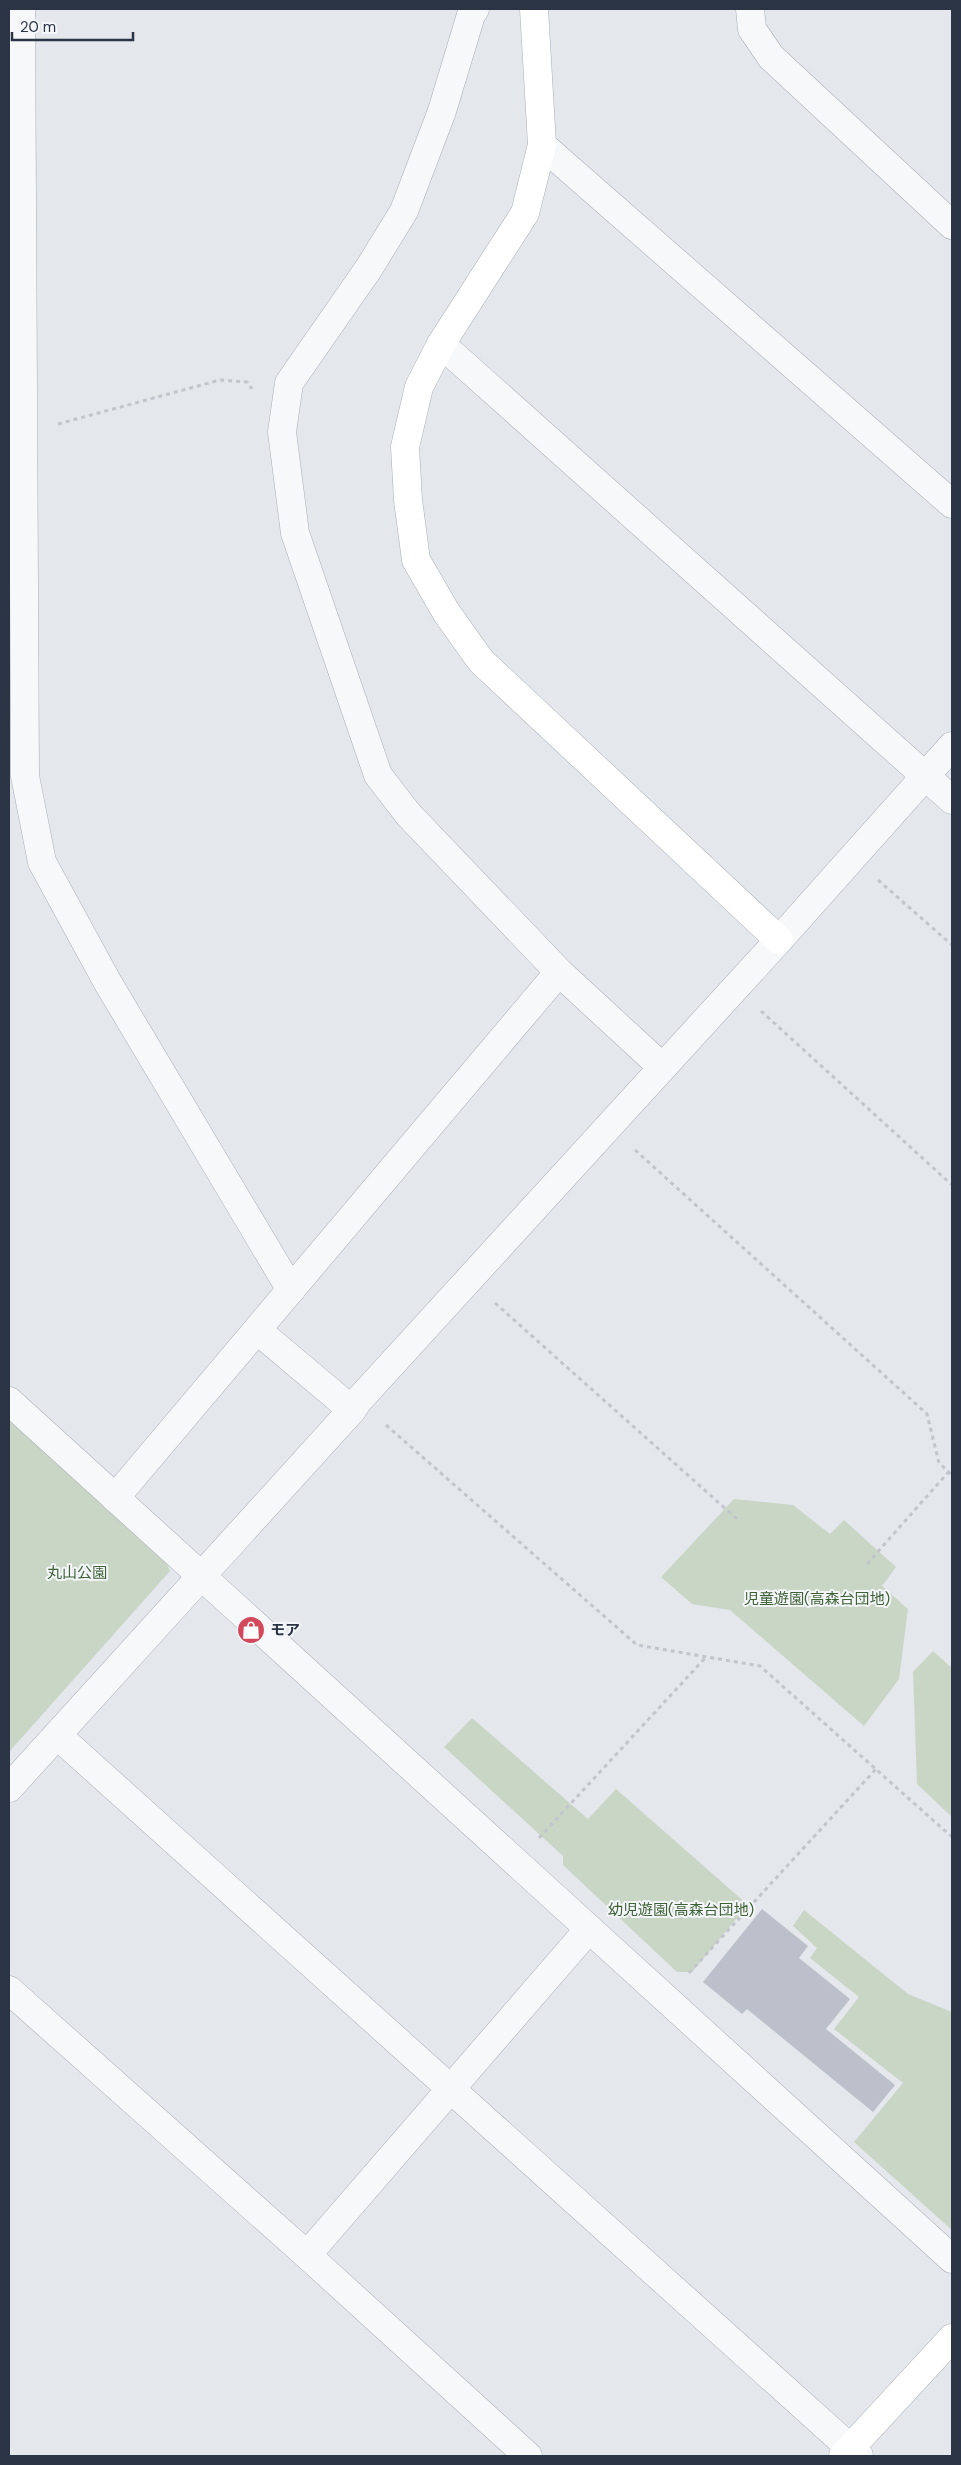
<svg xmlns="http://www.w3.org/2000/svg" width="961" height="2465" font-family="'DM Sans','Noto Sans JP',sans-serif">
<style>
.green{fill:#c9d6c5}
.building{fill:#bbc0ca}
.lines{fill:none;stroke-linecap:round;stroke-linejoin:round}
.street-casing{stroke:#a9aeb7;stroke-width:29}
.secondary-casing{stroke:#a9aeb7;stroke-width:29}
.path{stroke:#c2c5cb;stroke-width:3;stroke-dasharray:4 4;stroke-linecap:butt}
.street{stroke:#f7f8fa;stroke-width:28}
.secondary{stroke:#fff;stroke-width:28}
.labels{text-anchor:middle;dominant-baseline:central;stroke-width:4;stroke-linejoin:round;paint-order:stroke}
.park-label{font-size:15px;fill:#3f6138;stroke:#f4f6f9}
.poi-label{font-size:15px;font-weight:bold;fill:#2b3445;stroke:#f4f6f9;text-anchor:start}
</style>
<rect width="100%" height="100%" fill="#e4e7ec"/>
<g class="green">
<polygon points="9,1418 166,1562 170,1571 9,1752"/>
<polygon points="734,1499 793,1505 830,1534 844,1520 896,1567 882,1586 908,1609 899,1679 864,1726 730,1610 692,1604 661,1577"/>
<polygon points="933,1651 952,1668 952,1817 917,1784 913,1672"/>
<polygon points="472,1718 588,1819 616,1789 748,1905 692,1972 677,1972 563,1865 563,1856 444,1747"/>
<polygon points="804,1910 908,1994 952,2012 952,2230 854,2142 903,2083 834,2029 859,1997 810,1958 817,1948 793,1926"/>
</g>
<polygon class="building" points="762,1909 808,1946 799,1958 850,1999 826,2029 895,2085 873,2112 747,2009 742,2014 703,1982"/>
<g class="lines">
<g class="street-casing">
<g id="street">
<polyline points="21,9 25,776 42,862 108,983 291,1290"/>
<polyline points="475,9 471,15 442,111 404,211 369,268 289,383 282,432 295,533 378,775 408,814 559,972 662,1067"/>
<polyline points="750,9 752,29 771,57 952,225"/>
<polyline points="542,145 952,504"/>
<polyline points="441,344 952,800"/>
<polyline points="257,1330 352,1410"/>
<polyline points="9,1401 952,2259"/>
<polyline points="115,1498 559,972"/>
<polyline points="57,1735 859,2456"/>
<polyline points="9,1788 352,1410 358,1401 779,940 952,746"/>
<polyline points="9,1990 307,2255 528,2456"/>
<polyline points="307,2255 589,1929"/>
</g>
</g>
<g class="secondary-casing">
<g id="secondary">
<polyline points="534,9 542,145 525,213 441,344 419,387 405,447 408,500 416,560 446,612 481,661 779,940"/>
<polyline points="843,2456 952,2338"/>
</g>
</g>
<g class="path">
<polyline points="58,424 220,380 247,382 252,389"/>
<polyline points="878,880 952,945"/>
<polyline points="761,1011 952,1185"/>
<polyline points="635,1150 927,1414 939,1463 952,1475"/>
<polyline points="495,1303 737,1519"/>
<polyline points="386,1425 637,1645 760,1666 952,1837"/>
<polyline points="867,1564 952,1468"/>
<polyline points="539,1838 706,1657"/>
<polyline points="689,1973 876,1769"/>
</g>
<use href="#street" class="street"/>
<use href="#secondary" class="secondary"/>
</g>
<defs>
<g id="shop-disc" transform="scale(1.4375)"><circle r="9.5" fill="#d1495b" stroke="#f4f6f9"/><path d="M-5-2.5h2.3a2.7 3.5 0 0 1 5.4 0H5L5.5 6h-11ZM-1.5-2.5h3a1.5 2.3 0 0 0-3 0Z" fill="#fff"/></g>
</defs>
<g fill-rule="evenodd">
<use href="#shop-disc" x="251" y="1630"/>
</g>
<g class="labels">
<g class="park-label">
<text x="77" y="1573">丸山公園</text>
<text x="817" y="1599">児童遊園(高森台団地)</text>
<text x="681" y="1910">幼児遊園(高森台団地)</text>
</g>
<g class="poi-label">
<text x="270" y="1630">モア</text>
</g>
</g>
<rect width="961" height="2465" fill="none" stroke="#2b3445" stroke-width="20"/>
<path d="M12 32v8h121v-8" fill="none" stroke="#2b3445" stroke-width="2.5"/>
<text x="20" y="32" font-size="15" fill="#2b3445" stroke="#f4f6f9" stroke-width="4" paint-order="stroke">20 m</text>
</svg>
